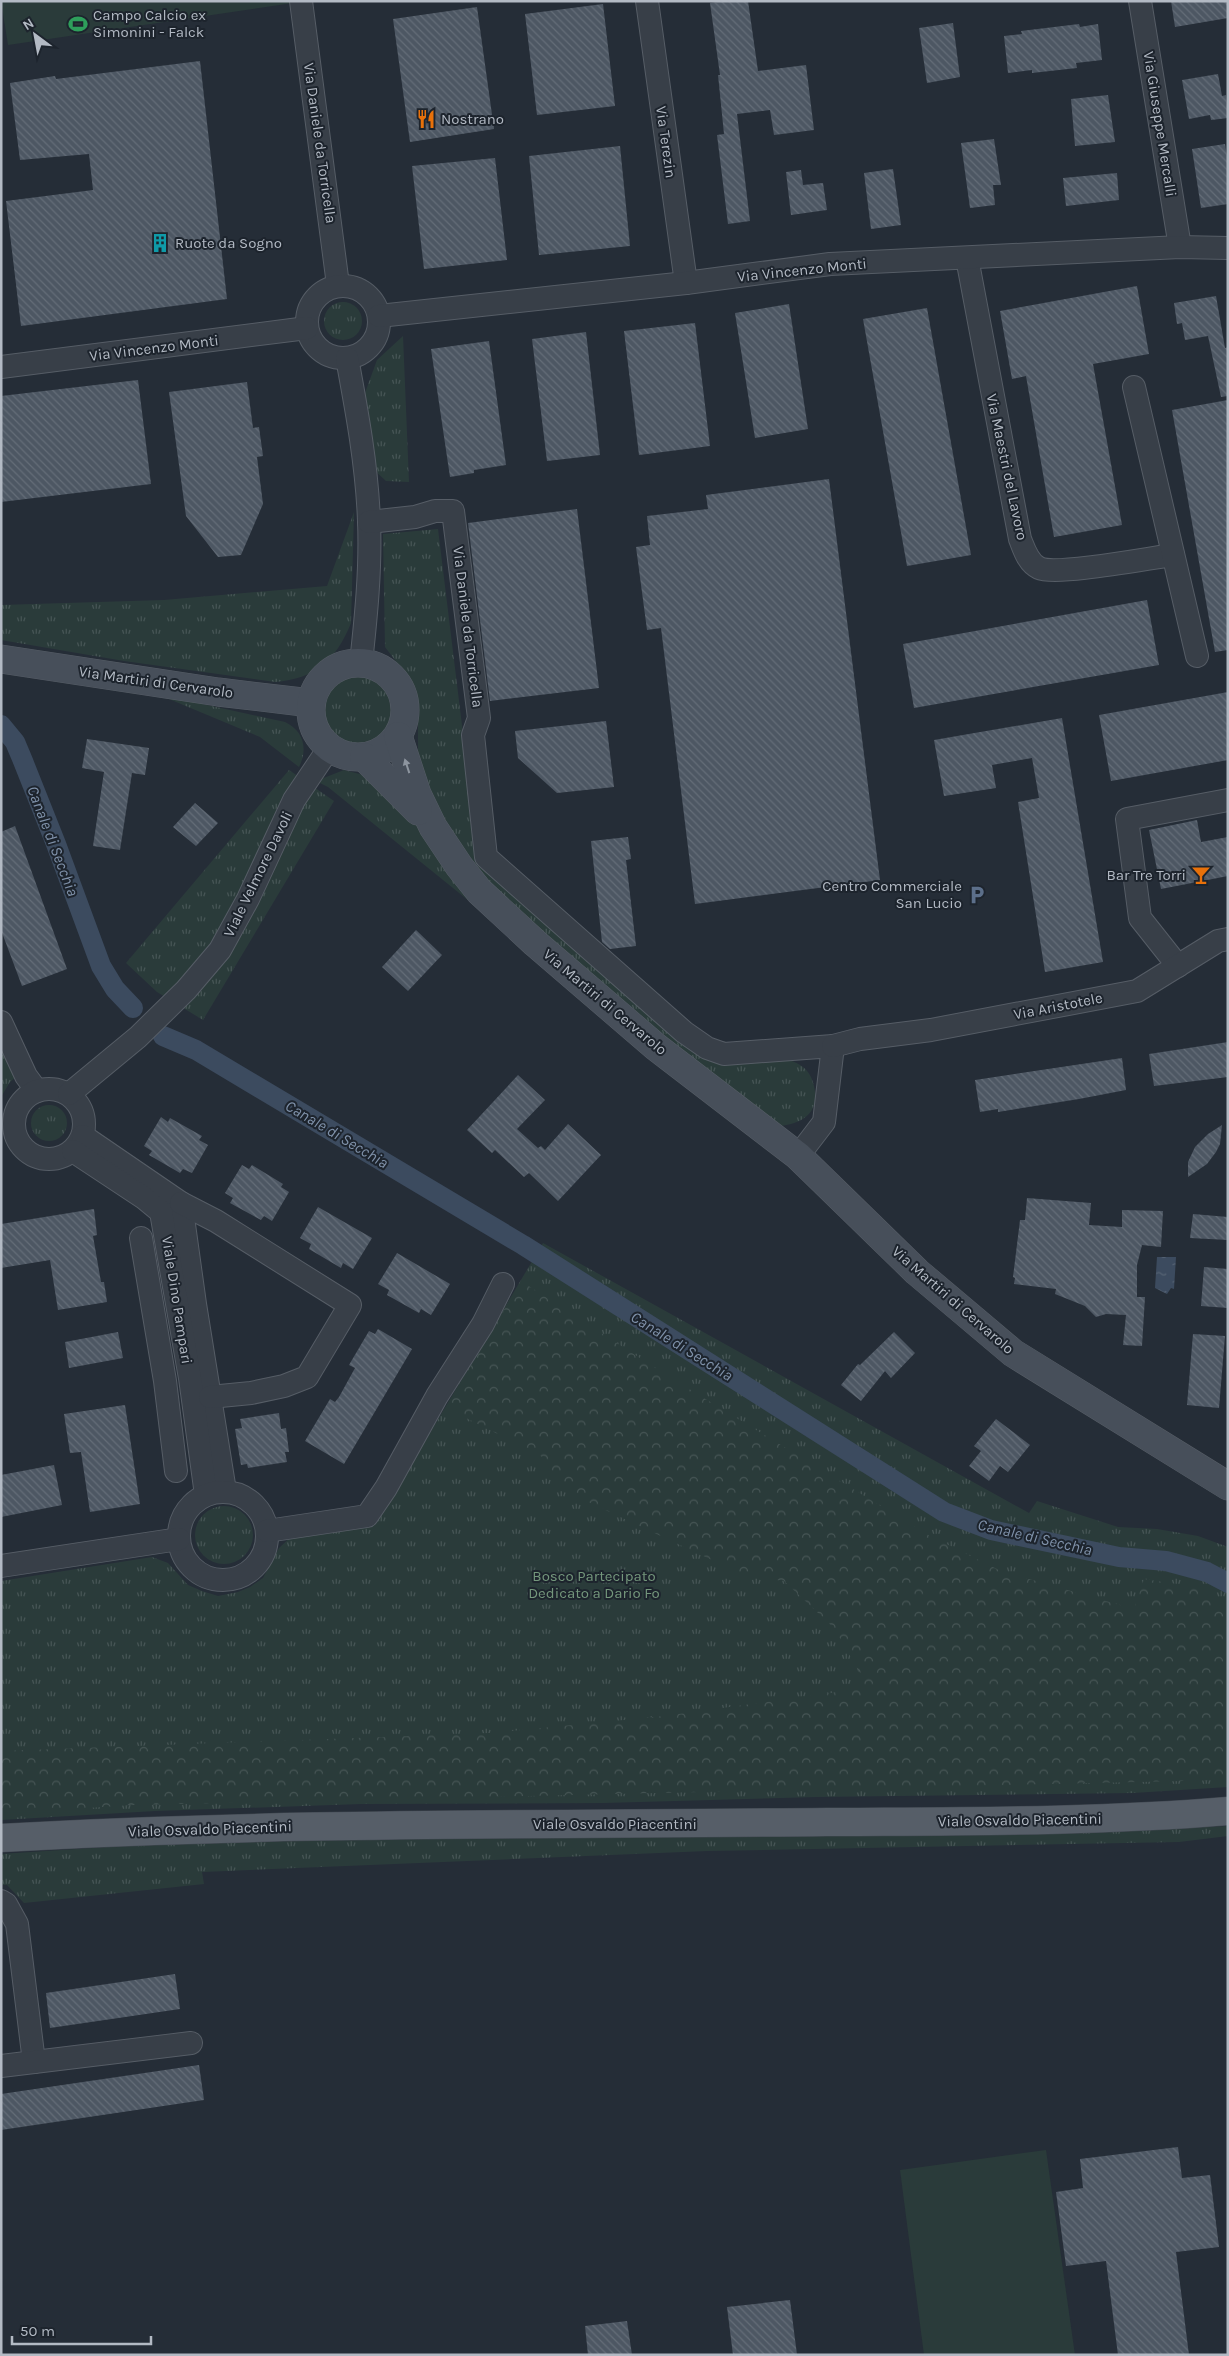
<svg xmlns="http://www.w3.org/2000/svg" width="1229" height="2356" font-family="Karla,sans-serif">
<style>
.grass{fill:url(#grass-tufts)}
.forest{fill:url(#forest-crowns)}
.pitch{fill:#2a3b3a}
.water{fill:url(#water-ripples)}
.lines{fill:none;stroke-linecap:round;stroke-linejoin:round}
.canal{stroke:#3c4b5f;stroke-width:20}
.building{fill:url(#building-back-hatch)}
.street-casing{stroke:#565d66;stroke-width:24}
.secondary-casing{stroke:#565d66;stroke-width:29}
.primary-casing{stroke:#414851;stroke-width:29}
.street{stroke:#383f48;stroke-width:22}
.secondary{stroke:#474f5a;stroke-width:28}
.primary{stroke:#565e68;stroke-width:28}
.oneway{fill:#8d959f}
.labels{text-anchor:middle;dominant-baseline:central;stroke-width:4;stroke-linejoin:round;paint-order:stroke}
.poi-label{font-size:15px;fill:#b3bac4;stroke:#1d242d;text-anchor:start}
.street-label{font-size:15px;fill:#b3bac4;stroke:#1d242d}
.park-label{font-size:15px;fill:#74977c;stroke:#1d242d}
.water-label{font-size:16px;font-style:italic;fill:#7f91a9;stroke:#1d242d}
</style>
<defs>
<pattern id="grass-tufts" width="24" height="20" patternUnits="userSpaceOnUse" patternTransform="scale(1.25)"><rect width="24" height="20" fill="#2a3b3a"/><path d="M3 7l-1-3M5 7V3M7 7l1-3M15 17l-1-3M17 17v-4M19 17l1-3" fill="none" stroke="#465555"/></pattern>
<pattern id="forest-crowns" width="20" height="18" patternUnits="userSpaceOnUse" patternTransform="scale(1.25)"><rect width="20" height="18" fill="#2a3b3a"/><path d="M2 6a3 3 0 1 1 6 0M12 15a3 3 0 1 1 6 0" fill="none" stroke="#465555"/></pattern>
<pattern id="water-ripples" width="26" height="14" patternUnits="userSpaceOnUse" patternTransform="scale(1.25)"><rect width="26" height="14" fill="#3c4b5f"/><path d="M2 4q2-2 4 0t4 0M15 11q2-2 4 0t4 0" fill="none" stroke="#566374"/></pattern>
<pattern id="building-back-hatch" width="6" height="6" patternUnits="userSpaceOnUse" patternTransform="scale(1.25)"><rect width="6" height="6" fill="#4d5763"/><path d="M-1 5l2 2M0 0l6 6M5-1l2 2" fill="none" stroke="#646d78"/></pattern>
</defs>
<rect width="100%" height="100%" fill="#252d37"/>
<g class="grass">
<circle cx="343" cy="321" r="19"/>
<polygon points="403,336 409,482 386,481 372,468 365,393 377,360"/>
<path d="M354 512 351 623C336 660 315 679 275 682L124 661 1 640V605L164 600 327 586Z"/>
<path d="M438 529 477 848 710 1061C727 1061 780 1057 792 1061 805 1066 811 1073 814 1086 820 1112 804 1123 780 1126L679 1048 507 901 456 844 425 779 418 755V702L411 681 385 647 383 534Z"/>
<circle cx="358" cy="711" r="34"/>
<path d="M157 694 285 722C304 731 308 749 299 767L260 737Z"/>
<polygon points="289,770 334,801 203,1020 157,992 126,963"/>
<polygon points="344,770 375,778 396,795 474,905 328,787 316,781"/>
<polygon points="1,1024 17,1076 10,1082 1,1097"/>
<circle cx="49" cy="1123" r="18"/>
<polygon points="543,1243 1029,1513 1037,1501 1118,1527 1157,1529 1198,1536 1228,1547 1228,1787 1133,1793 816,1797 603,1803 361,1804 155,1811 1,1820 1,1581 152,1557 168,1563 188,1585 202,1591 218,1596 238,1592 250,1587 263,1578 279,1548 294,1534 375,1525"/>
<circle cx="224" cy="1535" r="29"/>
<polygon points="1228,1826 1228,1836 1179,1842 707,1851 202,1872 204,1884 24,1903 7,1885 1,1885 1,1854 167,1843 304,1840 1119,1831"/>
</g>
<polygon class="forest" points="521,1281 663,1373 930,1536 1001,1571 1134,1609 1144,1579 1208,1589 1228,1607 1228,1780 132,1805 1,1814 1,1751 489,1733 664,1716 860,1689 860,1673 834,1628 784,1581 746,1576 565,1491 540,1455 446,1408"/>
<g class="pitch">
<polygon points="1,1 293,1 293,3 8,45"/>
<polygon points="1046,2150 1075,2355 924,2355 900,2170"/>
</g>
<polygon class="water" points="1157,1257 1176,1257 1174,1289 1171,1288 1167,1294 1155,1288"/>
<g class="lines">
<g class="canal">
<polyline points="1,725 15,742 23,761 56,844 101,966 115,989 133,1008"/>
<polyline points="163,1036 196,1050 523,1245 944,1512 991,1530 1119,1557 1166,1561 1207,1572 1228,1583"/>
</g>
</g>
<g class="building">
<polygon points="725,1 748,1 758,71 806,65 814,130 774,135 770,110 737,114 750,221 728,224 717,135 724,134 718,75 720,75 710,3"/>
<polygon points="1171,1 1228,1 1228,18 1175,27"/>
<polygon points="603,4 615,106 537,115 525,14"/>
<polygon points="477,7 494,129 410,142 393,19"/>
<polygon points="953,23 960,77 927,83 919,28"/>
<polygon points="1079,24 1080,27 1098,24 1102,60 1076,63 1077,68 1032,73 1032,70 1008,73 1004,36 1022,34 1021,31"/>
<polygon points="200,61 227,299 21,326 6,201 93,190 89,154 20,160 10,83 55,76 56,79"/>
<polygon points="1218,74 1222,96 1226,95 1228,118 1211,120 1210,115 1189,119 1182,80"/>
<polygon points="1108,95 1115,142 1075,146 1071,99"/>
<polygon points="994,139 1001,185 993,185 995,205 970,208 961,143"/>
<polygon points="1225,144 1228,163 1228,204 1201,208 1192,149"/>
<polygon points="620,146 630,246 539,255 529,156"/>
<polygon points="495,158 507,260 424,269 412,166"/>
<polygon points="893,169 901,225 871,229 864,173"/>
<polygon points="801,170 803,185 823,183 827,210 791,215 786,172"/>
<polygon points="1117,173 1119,200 1066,206 1063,178"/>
<polygon points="1137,286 1149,354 1093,364 1122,525 1054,537 1026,376 1012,379 1000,311"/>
<polygon points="1216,296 1225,348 1228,347 1228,396 1221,397 1208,336 1185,340 1182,323 1177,324 1174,303"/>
<polygon points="789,304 808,429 755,438 735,313"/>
<polygon points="927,308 971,555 907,566 863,319"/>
<polygon points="695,323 710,446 639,455 624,331"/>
<polygon points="586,332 600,455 547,461 532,339"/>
<polygon points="489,341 506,465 474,470 474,473 450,477 431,349"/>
<polygon points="138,380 151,484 1,502 1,396"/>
<polygon points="247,382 253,428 259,427 263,456 257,457 263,504 241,555 218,557 186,516 169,392"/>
<polygon points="1228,400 1228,650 1215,652 1172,410"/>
<polygon points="829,479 880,880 695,904 661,628 647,630 636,547 650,545 647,516 708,509 706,495"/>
<polygon points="577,509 599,688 490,701 468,523"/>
<polygon points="1147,600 1159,665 914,708 903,644"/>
<polygon points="1228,692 1228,760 1111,781 1099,715"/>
<polygon points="1062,718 1103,962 1045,972 1018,802 1039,798 1032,758 992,765 996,788 944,796 934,740"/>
<polygon points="606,721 614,787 557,793 518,758 515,731"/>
<polygon points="87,739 149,748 145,775 132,773 120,850 93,846 104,772 82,768"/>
<polygon points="195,803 218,823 196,846 173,827"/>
<polygon points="1197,820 1201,842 1228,837 1228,876 1161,889 1149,830"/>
<polygon points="15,826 67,969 22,986 1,930 1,832"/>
<polygon points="628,837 631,859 626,860 636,946 610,949 602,942 591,841"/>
<polygon points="416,930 442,955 408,991 382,967"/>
<polygon points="1228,1042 1228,1077 1154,1086 1149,1054"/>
<polygon points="1122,1058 1126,1090 1079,1099 998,1112 998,1109 980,1112 975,1080"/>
<polygon points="518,1075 545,1100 517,1129 538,1148 541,1146 545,1150 568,1124 601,1155 558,1201 529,1173 524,1177 495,1150 492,1153 467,1130"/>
<polygon points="161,1117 168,1122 170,1118 202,1136 199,1140 208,1145 192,1173 183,1169 180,1173 149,1155 152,1151 144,1146"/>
<polygon points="1222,1125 1220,1144 1216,1152 1207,1164 1188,1177 1188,1162 1195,1147 1208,1134"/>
<polygon points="242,1165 249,1169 252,1165 283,1184 281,1187 289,1192 272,1221 264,1216 261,1220 230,1203 233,1198 225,1193"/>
<polygon points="1027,1198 1091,1203 1089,1225 1122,1227 1122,1210 1163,1211 1161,1247 1142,1245 1137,1265 1137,1297 1145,1297 1142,1346 1123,1345 1126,1315 1106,1314 1096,1317 1085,1306 1055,1294 1056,1289 1014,1284 1015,1278 1013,1277 1020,1220 1025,1220"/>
<polygon points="318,1207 372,1238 353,1269 343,1263 341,1268 309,1249 311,1244 300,1238"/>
<polygon points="94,1209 97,1235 93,1236 101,1282 104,1282 107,1302 58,1310 50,1260 1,1268 1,1224"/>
<polygon points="1193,1214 1228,1217 1228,1240 1190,1238"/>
<polygon points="397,1253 450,1284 431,1315 421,1309 419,1313 387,1295 389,1290 378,1284"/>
<polygon points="1204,1267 1228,1269 1228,1308 1201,1306"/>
<polygon points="378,1329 412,1349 344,1464 305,1441 330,1399 335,1402 339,1397 355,1368 349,1365 369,1331 375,1334"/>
<polygon points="118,1332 123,1358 69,1368 65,1342"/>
<polygon points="894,1332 915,1353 891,1378 885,1371 861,1401 841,1385 858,1364 860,1365"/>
<polygon points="1193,1334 1225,1336 1219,1408 1187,1405"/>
<polygon points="125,1405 140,1504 90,1512 81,1452 70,1453 64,1414"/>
<polygon points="279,1413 281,1429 286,1428 289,1452 285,1452 287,1462 248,1468 247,1464 241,1465 235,1429 242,1428 240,1419"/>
<polygon points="996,1419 1030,1445 1008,1472 1000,1466 989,1481 969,1466 981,1451 974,1446"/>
<polygon points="54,1465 62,1505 1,1517 1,1475"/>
<polygon points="175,1974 180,2009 50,2028 46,1993"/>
<polygon points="199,2065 204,2100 1,2130 1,2094"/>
<polygon points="1178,2147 1182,2178 1210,2175 1219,2247 1176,2252 1189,2355 1118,2355 1106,2261 1066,2266 1056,2192 1083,2188 1080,2159"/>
<polygon points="790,2300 797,2355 733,2355 727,2307"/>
<polygon points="627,2321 632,2355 588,2355 585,2326"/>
</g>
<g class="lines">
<g class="street-casing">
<g id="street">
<polyline points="301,1 338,285"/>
<polyline points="647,1 686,283"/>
<polyline points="1140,1 1180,247"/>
<path d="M967 258 1020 539C1024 549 1028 563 1039 568 1056 576 1149 558 1173 555"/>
<circle cx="343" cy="322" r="36"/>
<polyline points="379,316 686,283 830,264 1180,247 1228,248"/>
<path d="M347 358C357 412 367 466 369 521 371 568 366 617 361 663"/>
<polyline points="1,367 307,328"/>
<polyline points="1134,387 1197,656"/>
<polyline points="369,522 415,517 435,511 453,511 479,718 473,735 486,857 684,1032 707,1048 724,1054 833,1046 824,1122 798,1156"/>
<polyline points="1178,966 1140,918 1127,819 1228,800"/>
<polyline points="1,1022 26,1076 37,1091"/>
<polyline points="833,1046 860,1039 931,1030 1137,991 1218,941 1228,939"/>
<circle cx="49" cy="1124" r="35"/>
<polyline points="69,1094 138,1037 186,990 220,950 248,899 294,800 329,748"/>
<polyline points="83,1136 181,1203 195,1304 225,1491"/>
<polyline points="73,1151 144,1198 161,1212 190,1378 206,1495"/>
<polyline points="181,1203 216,1221 350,1305 307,1377 284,1386 251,1393 210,1397"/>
<polyline points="141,1238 165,1381 176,1471"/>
<circle cx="223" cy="1536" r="44"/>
<polyline points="267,1531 367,1516 386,1488 437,1396 483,1324 503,1284"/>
<polyline points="1,1566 179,1539"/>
<polyline points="1,1901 6,1904 17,1924 34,2062"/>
<polyline points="1,2066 191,2043"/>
</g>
</g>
<g class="secondary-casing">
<g id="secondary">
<polyline points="1,659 218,692 311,703"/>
<circle cx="358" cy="710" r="47"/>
<polyline points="398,736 417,794 433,827 459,866 479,891 535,943 656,1047 798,1156 917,1272 1013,1353 1228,1486"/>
<polyline points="364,757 418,811"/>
</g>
</g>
<g class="primary-casing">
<path id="primary" d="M1 1838C276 1822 552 1825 827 1822 961 1821 1095 1822 1228 1811"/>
</g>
<use href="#street" class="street"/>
<use href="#secondary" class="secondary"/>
<use href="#primary" class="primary"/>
</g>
<defs><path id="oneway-solid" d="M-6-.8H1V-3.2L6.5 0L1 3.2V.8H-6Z" transform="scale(1.25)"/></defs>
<use class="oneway" href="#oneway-solid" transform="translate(407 766) rotate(-108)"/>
<defs>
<g id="stadium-bare" transform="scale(1.5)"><path d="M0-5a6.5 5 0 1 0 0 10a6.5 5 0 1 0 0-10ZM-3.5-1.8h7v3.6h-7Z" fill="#2e9e5b" stroke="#1d242d" stroke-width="2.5" paint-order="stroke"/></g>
<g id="restaurant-bare" transform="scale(1.5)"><path d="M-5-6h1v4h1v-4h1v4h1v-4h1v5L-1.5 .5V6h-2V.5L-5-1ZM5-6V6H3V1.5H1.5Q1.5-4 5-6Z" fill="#e8710a" stroke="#1d242d" stroke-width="2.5" paint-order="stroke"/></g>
<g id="building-bare" transform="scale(1.5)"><path d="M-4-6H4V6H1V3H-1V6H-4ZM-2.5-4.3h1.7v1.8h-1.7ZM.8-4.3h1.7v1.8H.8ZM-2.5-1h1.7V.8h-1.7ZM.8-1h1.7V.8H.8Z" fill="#0f9aa8" stroke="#1d242d" stroke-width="2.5" paint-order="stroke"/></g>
<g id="bar-bare" transform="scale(1.5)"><path d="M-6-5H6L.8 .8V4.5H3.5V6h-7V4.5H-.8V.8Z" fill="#e8710a" stroke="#1d242d" stroke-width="2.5" paint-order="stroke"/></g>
<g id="parking-bare" transform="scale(1.5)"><path d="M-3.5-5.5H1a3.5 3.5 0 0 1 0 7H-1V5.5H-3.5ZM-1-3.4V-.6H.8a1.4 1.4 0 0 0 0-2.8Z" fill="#5c6f8a" stroke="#1d242d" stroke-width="2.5" paint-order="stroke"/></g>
</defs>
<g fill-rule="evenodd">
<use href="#stadium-bare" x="78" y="24"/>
<use href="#restaurant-bare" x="426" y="119"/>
<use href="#building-bare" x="160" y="243"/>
<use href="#bar-bare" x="1201" y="875"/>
<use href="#parking-bare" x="977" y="895"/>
</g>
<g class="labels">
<g class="poi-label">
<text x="93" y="15">Campo Calcio ex<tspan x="93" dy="17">Simonini - Falck</tspan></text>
<text x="441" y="119">Nostrano</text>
<text x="175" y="243">Ruote da Sogno</text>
<text x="1186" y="875" text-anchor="end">Bar Tre Torri</text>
<text x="962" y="886" text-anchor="end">Centro Commerciale<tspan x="962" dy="17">San Lucio</tspan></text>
</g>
<g class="street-label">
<text transform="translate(1160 124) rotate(81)">Via Giuseppe Mercalli</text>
<text transform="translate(666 142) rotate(82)">Via Terezin</text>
<text transform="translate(320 143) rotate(82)">Via Daniele da Torricella</text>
<text transform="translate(802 270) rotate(-6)">Via Vincenzo Monti</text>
<text transform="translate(154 348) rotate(-7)">Via Vincenzo Monti</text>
<text transform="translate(1007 467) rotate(78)">Via Maestri del Lavoro</text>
<text transform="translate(468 627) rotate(83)">Via Daniele da Torricella</text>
<text transform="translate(156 682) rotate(8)">Via Martiri di Cervarolo</text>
<text transform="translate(258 874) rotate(-64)">Viale Velmore Davoli</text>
<text transform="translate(605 1002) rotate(40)">Via Martiri di Cervarolo</text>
<text transform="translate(1058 1006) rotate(-11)">Via Aristotele</text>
<text transform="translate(177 1300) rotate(81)">Viale Dino Pampari</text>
<text transform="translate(953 1300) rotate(41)">Via Martiri di Cervarolo</text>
<text transform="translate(1020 1820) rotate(-1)">Viale Osvaldo Piacentini</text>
<text x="615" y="1824">Viale Osvaldo Piacentini</text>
<text transform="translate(210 1829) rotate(-2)">Viale Osvaldo Piacentini</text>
</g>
<g class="park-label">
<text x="594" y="1576">Bosco Partecipato<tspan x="594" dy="17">Dedicato a Dario Fo</tspan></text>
</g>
<g class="water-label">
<text transform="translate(53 841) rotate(69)">Canale di Secchia</text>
<text transform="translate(337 1134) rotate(31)">Canale di Secchia</text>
<text transform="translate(682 1346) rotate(32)">Canale di Secchia</text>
<text transform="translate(1035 1537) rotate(13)">Canale di Secchia</text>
</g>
</g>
<rect width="1229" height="2356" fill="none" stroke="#b3bac4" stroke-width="5"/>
<g transform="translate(35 35) rotate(328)" stroke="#1d242d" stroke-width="4" paint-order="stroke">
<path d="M0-4L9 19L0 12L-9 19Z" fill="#b3bac4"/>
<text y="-8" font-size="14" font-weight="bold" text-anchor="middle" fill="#b3bac4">N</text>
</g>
<path d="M12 2336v8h139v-8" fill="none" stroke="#b3bac4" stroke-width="2.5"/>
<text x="20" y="2336" font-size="15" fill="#b3bac4" stroke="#1d242d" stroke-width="4" paint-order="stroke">50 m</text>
</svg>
